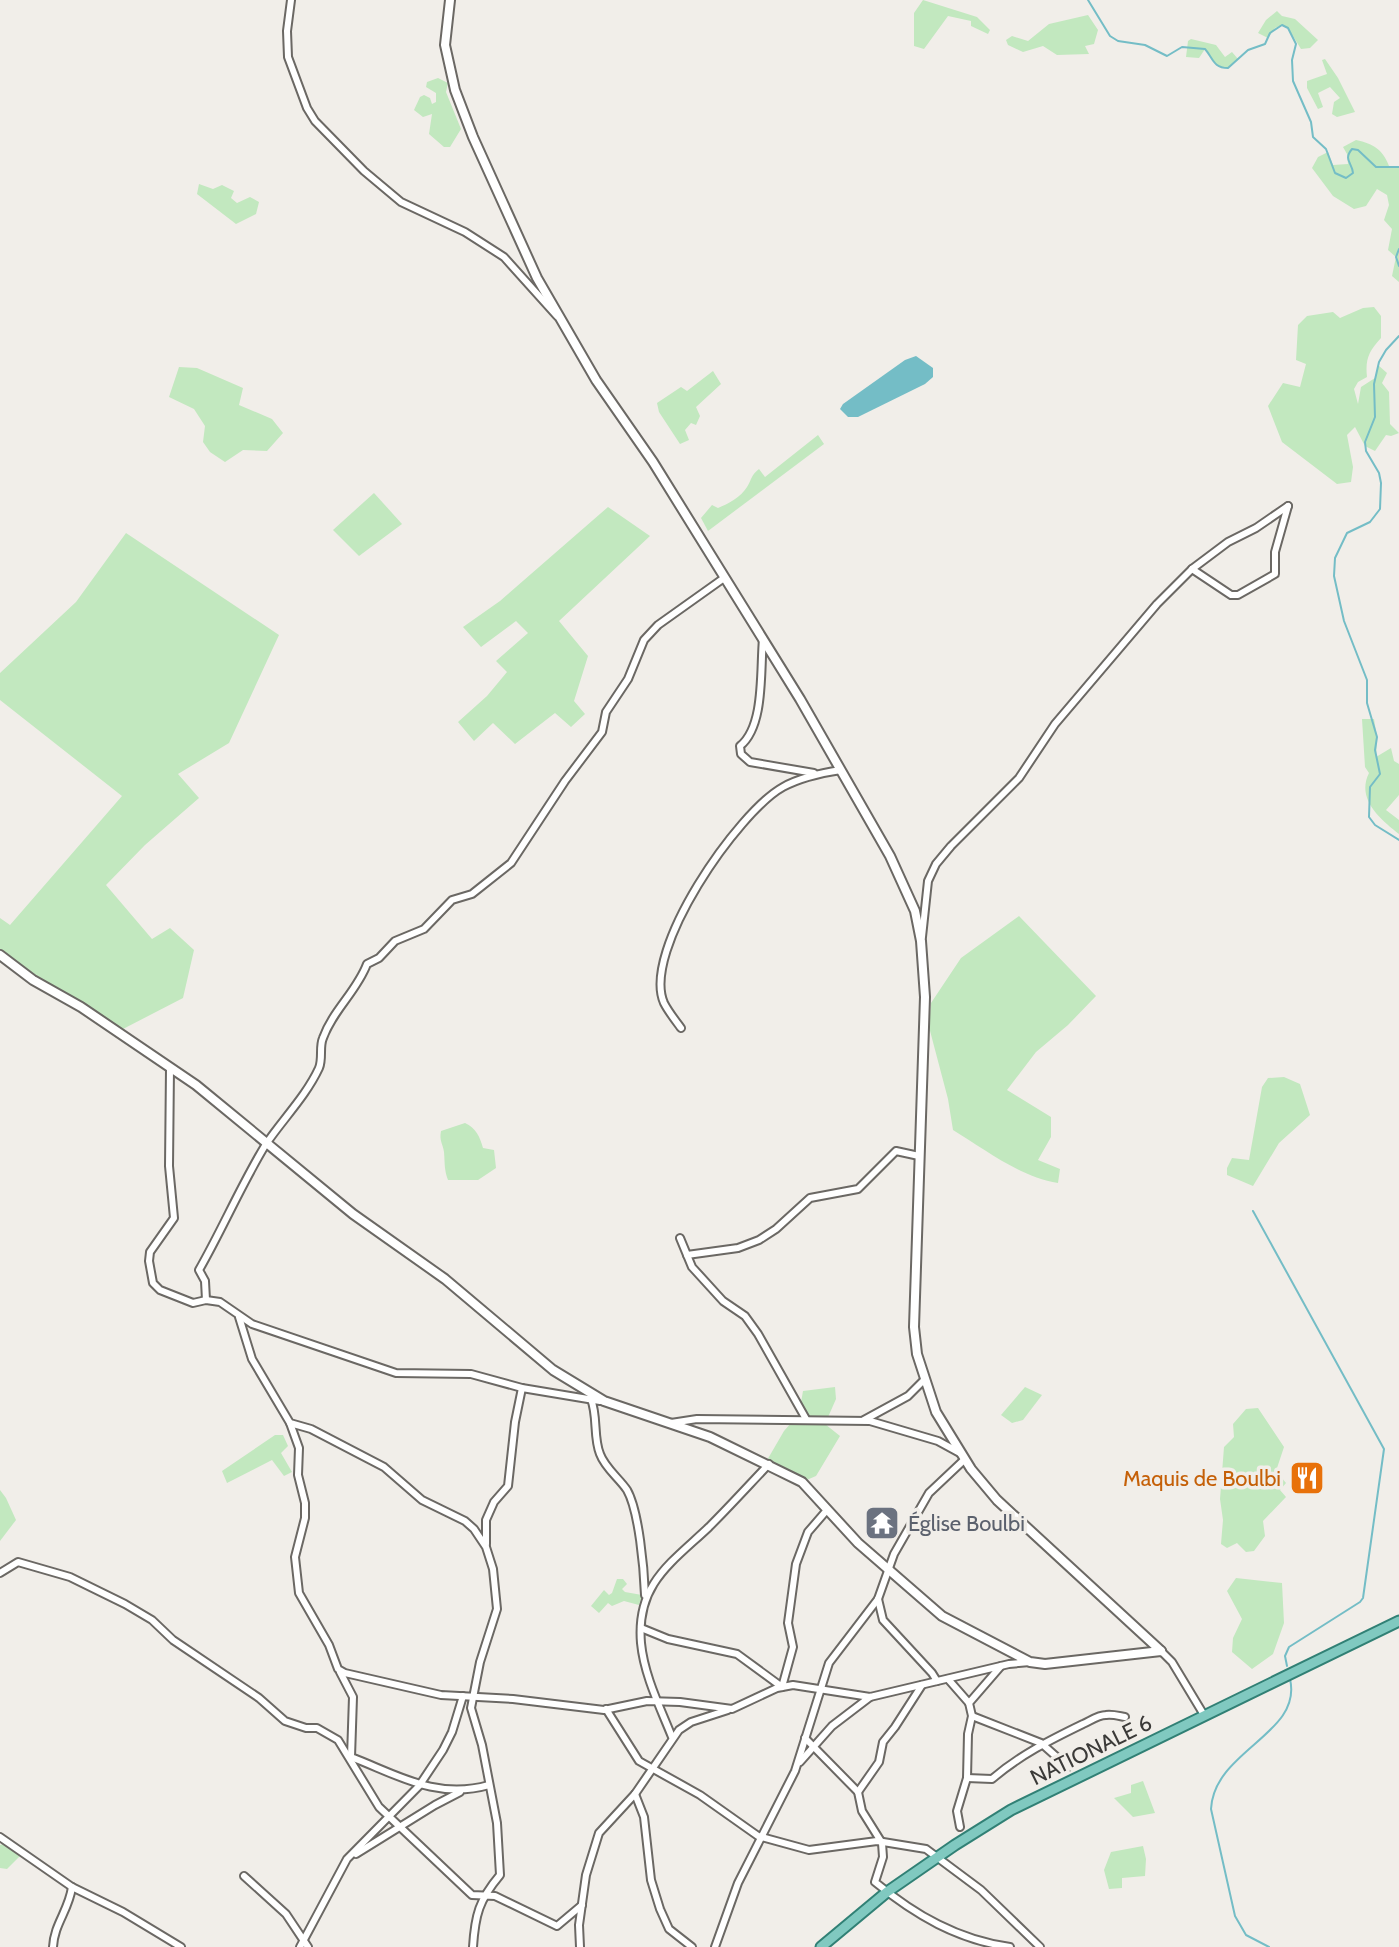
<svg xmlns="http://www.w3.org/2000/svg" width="1399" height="1947" font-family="Cabin,sans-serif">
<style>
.green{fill:#c2e8bf}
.water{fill:#74bdc6}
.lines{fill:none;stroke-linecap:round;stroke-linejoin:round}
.stream{stroke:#74bdc6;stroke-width:2}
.street-casing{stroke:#6b6864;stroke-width:10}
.secondary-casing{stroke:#6b6864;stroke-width:12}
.primary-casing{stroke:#318075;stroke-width:13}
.street{stroke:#fff;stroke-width:6}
.secondary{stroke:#fff;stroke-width:8}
.primary{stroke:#80c9c0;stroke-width:9}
.labels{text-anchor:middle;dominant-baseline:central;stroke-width:7;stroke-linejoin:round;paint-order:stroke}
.food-label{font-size:22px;fill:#c56008;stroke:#f1eee9;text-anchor:end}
.worship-label{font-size:22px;fill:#5b616d;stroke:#f1eee9;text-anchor:start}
.street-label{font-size:22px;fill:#3b3a38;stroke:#f1eee9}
</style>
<rect width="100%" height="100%" fill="#f1eee9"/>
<g class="green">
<polygon points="923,0 977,17 990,30 988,34 971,26 971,21 948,16 924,49 914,46 914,13"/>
<polygon points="1277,11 1282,16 1295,19 1318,40 1310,48 1301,49 1288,28 1282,25 1275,28 1268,38 1258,33 1266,20"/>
<polygon points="1088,15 1098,30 1094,44 1085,46 1089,54 1057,55 1043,46 1023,52 1008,45 1006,40 1012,36 1028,41 1049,24"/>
<path d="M1191 39 1216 45 1225 57 1232 52 1238 59 1228 68C1213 68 1214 59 1205 49L1199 58 1186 57 1188 41Z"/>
<polygon points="1325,59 1338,78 1355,112 1337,117 1332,114 1334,102 1340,98 1330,87 1318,93 1323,107 1318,109 1307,88 1307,81 1327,74 1322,60"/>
<polygon points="438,78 448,83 446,92 461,129 450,147 444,147 429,134 432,114 423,117 414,110 420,97 424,95 430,98 432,104 436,102 436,93 426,87 427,82"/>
<path d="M1356 140C1374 144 1383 150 1389 166L1399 167V282L1392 276 1396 257 1388 250 1392 229 1384 220 1389 205 1387 195 1377 189 1366 206 1354 209 1333 196 1312 168 1318 157 1328 152 1333 165 1348 164 1347 154 1343 147Z"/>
<polygon points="199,184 213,189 222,185 234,191 231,198 237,203 250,197 259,202 256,214 236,224 197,194"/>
<path d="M1374 307 1381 316V338C1369 351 1365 359 1367 377L1358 382 1354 389 1358 404 1361 387 1375 378 1378 365 1387 373 1382 383 1389 392 1390 424 1399 433 1391 436 1386 435 1375 451 1365 446 1355 427 1347 435 1353 467 1351 482 1337 484 1282 442 1268 406 1283 383 1300 387 1306 364 1296 360 1298 325 1307 316 1333 312 1340 318 1363 308Z"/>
<polygon points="179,367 197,368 243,388 239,405 272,419 283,433 267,451 243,450 225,462 210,452 203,442 205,426 194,409 169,397"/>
<polygon points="713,371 721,384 696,407 700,416 696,425 691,423 685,430 689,440 680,444 659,412 657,403 681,387 687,391"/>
<path d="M818 435 824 444 708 531 701 518 712 505 718 508C728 504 741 497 747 487 752 479 751 475 759 469L765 477Z"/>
<polygon points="374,493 402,524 359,556 333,530"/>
<polygon points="608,507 650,536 559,621 588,656 574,701 585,714 571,727 555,713 515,744 493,723 474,741 458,722 487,696 507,672 496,661 528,633 516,621 481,647 463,627 500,601"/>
<polygon points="126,533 279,635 229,743 178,774 199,798 145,845 106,885 152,939 170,928 194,950 183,998 123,1029 37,976 0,949 0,918 10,925 122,796 0,700 0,673 76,602"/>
<path d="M1362 719H1374L1377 737 1376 757 1391 748 1394 761 1399 764V795L1386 810 1399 820V834C1380 819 1356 799 1369 773L1365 767Z"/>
<path d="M1019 916 1096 996 1068 1025 1036 1052 1007 1090 1051 1117V1137L1038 1160 1060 1169 1058 1183C1020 1177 986 1150 953 1130L948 1099 929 1027 931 1003 961 958Z"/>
<polygon points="1284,1077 1300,1084 1310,1115 1279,1143 1253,1186 1227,1175 1227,1168 1232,1158 1249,1160 1262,1087 1268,1078"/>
<path d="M465 1123C476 1128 480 1137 483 1148L494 1150 496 1168 478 1180H448C444 1169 445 1164 444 1152 443 1144 439 1141 441 1131Z"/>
<polygon points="835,1387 836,1399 825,1424 840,1436 816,1476 802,1482 766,1462 784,1431 799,1414 803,1391"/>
<polygon points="1025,1387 1042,1395 1023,1420 1012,1423 1001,1415"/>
<polygon points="1258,1408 1284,1447 1276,1471 1286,1483 1280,1490 1286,1497 1263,1521 1265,1536 1254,1551 1246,1552 1237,1543 1227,1548 1221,1544 1223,1520 1220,1499 1224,1447 1234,1437 1233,1424 1246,1409"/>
<polygon points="275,1435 283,1435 288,1446 281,1453 292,1472 284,1476 272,1460 227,1483 222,1471"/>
<polygon points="0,1490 6,1498 16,1520 0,1541"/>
<polygon points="1236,1578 1282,1583 1284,1623 1273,1654 1252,1669 1232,1652 1233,1638 1242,1619 1227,1591"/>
<polygon points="617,1579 623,1579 627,1584 622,1589 625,1592 642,1595 639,1605 624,1601 612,1606 608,1603 599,1613 591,1606 604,1590 609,1595 612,1593"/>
<polygon points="1143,1781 1155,1813 1133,1817 1114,1798 1131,1793 1131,1785"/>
<polygon points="6,1843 22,1849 20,1856 7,1869 0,1868 0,1845"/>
<polygon points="1143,1846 1146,1859 1145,1876 1122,1878 1122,1888 1109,1889 1104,1870 1111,1852"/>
</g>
<polygon class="water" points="916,356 933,368 933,377 925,384 858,417 848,417 840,409 843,404 905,360"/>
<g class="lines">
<g class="stream">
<path d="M1088 0 1110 36 1118 41 1145 45 1167 56 1182 47 1205 49C1213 58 1213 68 1228 68L1248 50 1265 44 1270 33 1282 25 1288 28 1296 44 1292 60 1293 81 1311 122 1313 137 1326 149 1335 173 1346 178 1353 173C1352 162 1343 160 1352 149L1358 150 1376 167H1399"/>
<polyline points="1399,249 1396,257 1399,266"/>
<polyline points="1399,336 1386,350 1379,362 1374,384 1375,417 1365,442 1366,451 1379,473 1381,483 1380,509 1370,522 1347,533 1335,558 1334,576 1344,621 1367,680 1367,703 1377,737 1375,750 1380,774 1370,787 1369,817 1375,825 1399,840"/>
<polyline points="1253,1211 1384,1449 1363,1598 1360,1602 1289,1647 1285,1656 1287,1666"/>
<path d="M1269 1947 1246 1935 1235 1916 1211 1809C1214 1750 1303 1734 1290 1679"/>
</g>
<g class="street-casing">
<g id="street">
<polyline points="291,0 287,31 288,57 307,108 315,121 364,171 401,202 465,232 504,257 557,316"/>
<polyline points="1192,569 1231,595 1238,595 1275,574 1275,552 1288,506"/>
<path d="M763 639C760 670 765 726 740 746L741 754 750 762 814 773"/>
<polyline points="922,937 928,881 936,864 951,846 1019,778 1055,724 1157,604 1192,569 1228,542 1256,528 1288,506"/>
<path d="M681 1028C675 1020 668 1011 664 1003 641 951 738 812 783 787 801 777 821 773 841 770"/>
<polyline points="170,1068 169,1166 174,1218 150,1252 149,1261 153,1283 160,1290 193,1303 206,1300 220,1302 252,1324 396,1373 471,1374 522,1388 600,1401"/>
<polyline points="680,1238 692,1267 723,1301 745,1316 758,1334 806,1419"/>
<polyline points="687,1255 738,1248 759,1240 776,1229 810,1198 858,1189 896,1151 919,1156"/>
<path d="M206 1300 205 1281 199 1270C223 1228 241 1185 266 1144 283 1119 306 1096 319 1068 323 1058 319 1047 323 1038 333 1010 357 991 367 964L379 958 395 941 424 929 452 900 472 894 511 863 565 781 602 732 606 712 628 679 644 640 658 625 724 578"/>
<path d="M239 1317 252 1359 290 1423 311 1429 384 1467 422 1500 465 1521 474 1529 486 1547 493 1569 497 1609 480 1662 471 1708 482 1745 497 1823 500 1875C479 1900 475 1915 473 1947"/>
<path d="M591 1399C598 1417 593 1437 600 1454 605 1468 619 1478 627 1490 639 1511 644 1569 645 1595"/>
<polyline points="864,1420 908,1396 924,1380"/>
<polyline points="290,1423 299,1448 298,1475 305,1503 305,1518 295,1557 299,1593 329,1645 338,1669 345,1673 441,1695 513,1699 604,1710 647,1701 680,1702 732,1709 777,1688 793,1685 870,1697 1009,1664 1030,1662"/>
<polyline points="671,1423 697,1419 870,1421 938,1441 960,1453"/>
<polyline points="486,1544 486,1520 494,1502 508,1486 515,1422 522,1388"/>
<polyline points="0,1573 18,1562 70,1577 125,1604 152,1620 173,1640 259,1698 285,1721 306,1728 317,1728 338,1740 379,1807 472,1895 495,1896 557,1926 582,1905"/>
<polyline points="878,1599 883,1620 932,1673 937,1681"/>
<polyline points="641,1628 668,1639 737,1654 782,1687 793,1647 788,1623 796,1564 808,1532 827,1510"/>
<polyline points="1161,1651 1172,1662 1204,1715"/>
<path d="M340 1672 353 1697 351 1757C398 1775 436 1800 489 1785"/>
<polyline points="948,1679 969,1703"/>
<polyline points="606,1709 639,1761 700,1795 758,1836 809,1850 877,1841 926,1849 981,1890 1040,1947"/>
<polyline points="972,1716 1041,1743 1068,1767"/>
<path d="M672 1737C660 1707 644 1675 641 1643 636 1584 671 1563 709 1527 730 1506 749 1485 769 1464"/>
<path d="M805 1738 858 1792 862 1811 882 1843 883 1857 875 1882C915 1915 958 1940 1010 1947"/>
<polyline points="800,1762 832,1726 870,1697"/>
<path d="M967 1778 992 1779C1020 1755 1050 1740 1083 1724 1090 1721 1098 1715 1106 1715 1112 1714 1119 1716 1125 1717"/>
<polyline points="858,1792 879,1762 883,1742 895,1727 922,1685"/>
<polyline points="635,1794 644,1817 651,1880 660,1909 669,1929 692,1947"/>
<polyline points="960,1827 957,1811 967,1778 968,1734 972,1716 969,1703 1001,1666"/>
<polyline points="0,1837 72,1887 123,1912 181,1947"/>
<polyline points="356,1854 435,1805 460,1792"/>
<polyline points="244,1876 286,1914 308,1947"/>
<path d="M53 1947C54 1924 69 1910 72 1887"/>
<polyline points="300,1947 347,1859 419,1786 443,1750 452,1732 463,1696"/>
<polyline points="580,1947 579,1925 586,1875 599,1833 635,1794 679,1730 691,1722 728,1710"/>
<polyline points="715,1947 738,1883 795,1771 829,1663 878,1599 894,1554 929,1493 964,1460"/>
</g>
</g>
<g class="secondary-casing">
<g id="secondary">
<polyline points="450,0 445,45 455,90 473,137 537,278 596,380 653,462 800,699 890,856 915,911 921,941 925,997 914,1327 917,1354 936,1412 971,1469 997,1500 1161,1651"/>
<polyline points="0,955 33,980 81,1007 196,1085 353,1214 445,1279 553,1370 604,1401 710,1437 802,1482 858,1543 942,1616 1030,1662 1045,1664 1161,1651"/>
</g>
</g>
<g class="primary-casing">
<polyline id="primary" points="821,1947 887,1892 955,1845 1011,1810 1399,1621"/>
</g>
<use href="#street" class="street"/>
<use href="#secondary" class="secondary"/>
<use href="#primary" class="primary"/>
</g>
<defs>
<g id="restaurant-square" transform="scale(1.8)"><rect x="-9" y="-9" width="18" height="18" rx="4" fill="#e8710a" stroke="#f1eee9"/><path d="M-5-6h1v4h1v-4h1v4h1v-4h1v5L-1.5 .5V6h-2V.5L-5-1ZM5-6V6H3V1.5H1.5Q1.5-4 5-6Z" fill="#fff"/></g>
<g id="temple-square" transform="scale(1.8)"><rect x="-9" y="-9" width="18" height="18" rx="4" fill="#6b7280" stroke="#f1eee9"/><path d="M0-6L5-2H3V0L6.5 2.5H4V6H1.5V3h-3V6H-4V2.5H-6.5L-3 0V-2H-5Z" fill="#fff"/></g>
</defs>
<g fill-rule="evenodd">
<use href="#restaurant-square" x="1307" y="1478"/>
<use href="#temple-square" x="882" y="1523"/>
</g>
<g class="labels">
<g class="food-label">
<text x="1281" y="1478">Maquis de Boulbi</text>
</g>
<g class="worship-label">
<text x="908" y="1523">Église Boulbi</text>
</g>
<g class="street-label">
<text transform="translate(1091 1750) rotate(-26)">NATIONALE 6</text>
</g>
</g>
</svg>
